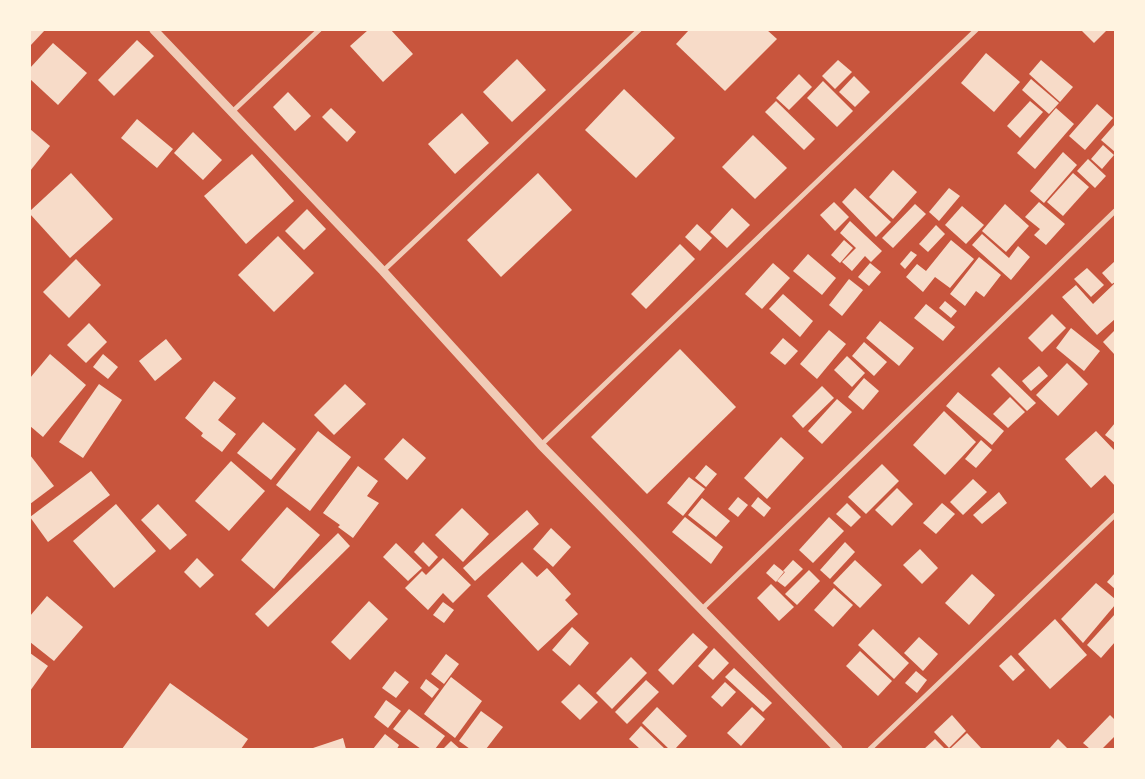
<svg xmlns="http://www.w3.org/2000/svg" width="1145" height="779" font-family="Signika,sans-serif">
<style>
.building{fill:#f7dbc8}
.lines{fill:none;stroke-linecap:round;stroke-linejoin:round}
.minor{stroke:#f1ccb7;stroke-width:5}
.tertiary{stroke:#f1ccb7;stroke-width:9}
</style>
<rect width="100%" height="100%" fill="#c8553d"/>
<g class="building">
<polygon points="30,30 45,30 30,46"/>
<polygon points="368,30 391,30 413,54 383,82 350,46"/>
<polygon points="689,30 767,30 777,39 725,91 676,44"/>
<polygon points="1081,30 1107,30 1094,43"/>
<polygon points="137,40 154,56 114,96 98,80"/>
<polygon points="53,43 87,73 58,105 30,79 30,68"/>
<polygon points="986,53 1020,82 994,112 961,83"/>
<polygon points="517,59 546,90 512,122 483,92"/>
<polygon points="838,60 852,72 835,89 822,76"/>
<polygon points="1041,60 1073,87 1060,102 1029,74"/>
<polygon points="799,74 812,87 789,110 776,98"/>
<polygon points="854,76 870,92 855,107 839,92"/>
<polygon points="1031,79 1059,103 1049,114 1022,90"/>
<polygon points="823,81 853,111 837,127 807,98"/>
<polygon points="624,89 675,138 636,178 585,130"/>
<polygon points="288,92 311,116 295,131 273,107"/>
<polygon points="776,101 815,139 804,150 765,112"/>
<polygon points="1030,101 1043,112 1020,138 1007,126"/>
<polygon points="1097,104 1113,118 1085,150 1069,136"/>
<polygon points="331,108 356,132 347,142 322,117"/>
<polygon points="1056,108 1074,124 1035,169 1017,153"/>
<polygon points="462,113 489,143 455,174 428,144"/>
<polygon points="137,119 173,149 157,168 121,138"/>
<polygon points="1115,124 1115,152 1101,140"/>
<polygon points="30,129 50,146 30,171"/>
<polygon points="193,132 222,160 203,180 174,153"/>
<polygon points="753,135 787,168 755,199 722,167"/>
<polygon points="1103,145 1114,155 1102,169 1091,159"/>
<polygon points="1063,152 1077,165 1044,203 1030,191"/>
<polygon points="252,154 294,201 246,244 204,196"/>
<polygon points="1088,159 1106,176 1095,188 1077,171"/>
<polygon points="893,170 917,192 893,219 869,197"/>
<polygon points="71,173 113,219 70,258 30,214 30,211"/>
<polygon points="538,173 572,210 501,277 467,240"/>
<polygon points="1073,173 1089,187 1063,216 1047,202"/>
<polygon points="855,188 891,222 876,237 842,202"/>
<polygon points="949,188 960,196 939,221 929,212"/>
<polygon points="834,202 849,217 835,231 820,215"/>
<polygon points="1039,202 1065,224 1046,245 1034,235 1040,229 1025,217"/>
<polygon points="915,204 926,214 893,248 882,238"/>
<polygon points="1005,204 1029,226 1006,252 982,231"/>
<polygon points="962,206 984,225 966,244 945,225"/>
<polygon points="732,208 750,225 727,248 710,232"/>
<polygon points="307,209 326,229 304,250 285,231"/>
<polygon points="850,221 882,251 871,262 865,256 852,271 842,262 856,248 840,233"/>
<polygon points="697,224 712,238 700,251 685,237"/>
<polygon points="936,225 945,234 928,252 919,244"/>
<polygon points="982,234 1009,258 1018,246 1030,257 1011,280 972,245"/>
<polygon points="278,236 314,273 274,312 238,275"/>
<polygon points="844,240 853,248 840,263 831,255"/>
<polygon points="951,240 974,259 950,288 935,277 923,292 906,277 917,264 926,271"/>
<polygon points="680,244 695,259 646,309 631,294"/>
<polygon points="911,251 917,255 905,269 900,264"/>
<polygon points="808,254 836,278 822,295 793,271"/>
<polygon points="979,257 1001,275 984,297 976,291 965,306 950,294"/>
<polygon points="76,259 101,285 69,318 43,292"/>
<polygon points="1115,261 1115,282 1112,284 1102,273"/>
<polygon points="773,263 790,278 762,309 745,294"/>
<polygon points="870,263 881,272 869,286 858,277"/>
<polygon points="1087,268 1104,285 1091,297 1074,279"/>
<polygon points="849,279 863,290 842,316 829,305"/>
<polygon points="1115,283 1115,319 1097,335 1062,297 1076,285 1093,304"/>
<polygon points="783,294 813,321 800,337 769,309"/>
<polygon points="945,301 957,311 951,318 939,308"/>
<polygon points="926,304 955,327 943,341 914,318"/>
<polygon points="1052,314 1066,328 1042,352 1028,338"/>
<polygon points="880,321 914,348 899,366 866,338"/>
<polygon points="89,323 107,342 86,363 67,345"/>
<polygon points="1071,328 1100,351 1084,371 1056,348"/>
<polygon points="829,330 846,344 817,379 800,364"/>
<polygon points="1115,330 1115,355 1103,342"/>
<polygon points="783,338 798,351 785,365 770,353"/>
<polygon points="166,339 182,359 155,381 139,361"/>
<polygon points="864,342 887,362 874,376 852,356"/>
<polygon points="680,349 736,407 647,494 591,437"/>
<polygon points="50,354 86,385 43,437 30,426 30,378"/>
<polygon points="103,354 118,367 108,379 93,367"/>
<polygon points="847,356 865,373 852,387 834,370"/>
<polygon points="1067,363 1088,384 1058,416 1036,395"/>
<polygon points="1039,366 1048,376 1031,391 1022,381"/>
<polygon points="999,367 1036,403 1027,411 991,375"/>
<polygon points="864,378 879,391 863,410 848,397"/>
<polygon points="214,381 236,398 218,420 236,434 222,452 201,436 203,433 185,418"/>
<polygon points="99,384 122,400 83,458 59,442"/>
<polygon points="345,384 366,404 334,435 314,415"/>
<polygon points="822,386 834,398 803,428 792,416"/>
<polygon points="958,392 1004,431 992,445 946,406"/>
<polygon points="1010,397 1025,412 1008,428 993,414"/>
<polygon points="837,399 852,412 822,444 808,431"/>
<polygon points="944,411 976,442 945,475 913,445"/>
<polygon points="263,422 296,449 271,480 237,453"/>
<polygon points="1115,423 1115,443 1105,435"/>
<polygon points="318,431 351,457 310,511 276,485"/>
<polygon points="1096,431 1115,451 1115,486 1105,475 1091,488 1065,459"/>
<polygon points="781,437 804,458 767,499 744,478"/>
<polygon points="403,438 426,458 407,480 384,459"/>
<polygon points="981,440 992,450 976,468 965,459"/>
<polygon points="30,455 54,486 30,504"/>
<polygon points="231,461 265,491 229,531 195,501"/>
<polygon points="882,464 899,481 866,514 848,497"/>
<polygon points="706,465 717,474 706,487 695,478"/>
<polygon points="358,466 378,481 367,496 379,503 353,538 338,527 340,525 323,513"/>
<polygon points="91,471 110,495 48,542 30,517"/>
<polygon points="689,477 705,489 683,516 667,503"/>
<polygon points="973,479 987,492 963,515 950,502"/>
<polygon points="897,488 913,504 892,526 875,510"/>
<polygon points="999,492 1007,503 982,524 973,515"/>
<polygon points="738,497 748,505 738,517 728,509"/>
<polygon points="758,497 771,508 764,517 751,506"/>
<polygon points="702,498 730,521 716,537 688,515"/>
<polygon points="847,503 861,517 851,527 836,514"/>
<polygon points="942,503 955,514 936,534 923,523"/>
<polygon points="116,504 156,551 114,588 73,541"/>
<polygon points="158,504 187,535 170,550 141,520"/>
<polygon points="287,507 320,535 274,589 241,560"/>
<polygon points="462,508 489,534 463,562 435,535"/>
<polygon points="527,510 539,524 475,581 463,568"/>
<polygon points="685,517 723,547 711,564 672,532"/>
<polygon points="829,517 844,531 813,563 799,550"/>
<polygon points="551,528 571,547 553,567 533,549"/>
<polygon points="338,533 350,546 268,627 255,614"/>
<polygon points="423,542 438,557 429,567 414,552"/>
<polygon points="845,542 855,552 830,579 820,570"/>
<polygon points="396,543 422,568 408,581 383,557"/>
<polygon points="920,549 938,568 922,584 903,565"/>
<polygon points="197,558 214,575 200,588 184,572"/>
<polygon points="443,558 471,585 453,603 443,593 428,610 405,588 422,571 426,575"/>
<polygon points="793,560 803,569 785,587 777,581 785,572 783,571"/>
<polygon points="855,560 882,585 860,608 833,583"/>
<polygon points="522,562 537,577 547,568 571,594 565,600 578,614 538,651 487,596"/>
<polygon points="774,564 784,572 776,582 766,573"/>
<polygon points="809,570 820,581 797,605 785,594"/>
<polygon points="1115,573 1115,589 1107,582"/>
<polygon points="972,574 995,595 969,625 945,603"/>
<polygon points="1096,583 1115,599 1115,605 1083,643 1061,619"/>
<polygon points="771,584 794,607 779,621 757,598"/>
<polygon points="834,588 853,605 833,627 814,610"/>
<polygon points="47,596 83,627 54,661 30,642 30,616"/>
<polygon points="369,601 388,619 350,660 331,642"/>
<polygon points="443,602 454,610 444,623 433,615"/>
<polygon points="1115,614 1115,642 1101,658 1087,645"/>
<polygon points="1055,619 1087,655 1050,689 1018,654"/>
<polygon points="572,627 589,643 570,666 552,650"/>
<polygon points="873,629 909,663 894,679 858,645"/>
<polygon points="693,633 708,647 673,685 658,670"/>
<polygon points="919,637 938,654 923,671 904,653"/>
<polygon points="714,648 729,663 713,680 698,666"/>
<polygon points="860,651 892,681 878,696 846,666"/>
<polygon points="30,653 48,666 30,691"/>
<polygon points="446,654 459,664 444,684 431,674"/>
<polygon points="1011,655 1025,670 1013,681 999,666"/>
<polygon points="631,657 647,673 612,709 596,693"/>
<polygon points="734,668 772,703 763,712 725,677"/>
<polygon points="395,671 409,682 396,698 382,688"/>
<polygon points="916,671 927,680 917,693 905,683"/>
<polygon points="451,677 482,701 455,738 424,714"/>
<polygon points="426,679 439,689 432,698 420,688"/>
<polygon points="646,680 659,692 627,724 615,712"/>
<polygon points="725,682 736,692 722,707 711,697"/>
<polygon points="170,683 248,739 241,749 122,749"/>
<polygon points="579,684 598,702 580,720 561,702"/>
<polygon points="386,700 401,711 388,728 374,717"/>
<polygon points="657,707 687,736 675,749 669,749 642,723"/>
<polygon points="752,707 765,719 741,746 727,733"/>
<polygon points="409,709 445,736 435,749 421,749 393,729"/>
<polygon points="481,711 503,727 486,749 470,749 459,741"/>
<polygon points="952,715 966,731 949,748 934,732"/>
<polygon points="1110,715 1115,720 1115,736 1102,749 1090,749 1083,743"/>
<polygon points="641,726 665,749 640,749 629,739"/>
<polygon points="967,733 982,749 950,749"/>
<polygon points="385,734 399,745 397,749 373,749"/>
<polygon points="343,738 346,749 310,749"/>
<polygon points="935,739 945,749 924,749"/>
<polygon points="1058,739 1068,749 1049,749"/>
<polygon points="451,741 460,749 443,749"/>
</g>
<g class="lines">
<g class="minor">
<polyline points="232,112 319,30"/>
<polyline points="383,271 639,30"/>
<polyline points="541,445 976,30"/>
<polyline points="702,609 1115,211"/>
<polyline points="870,749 1115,515"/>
</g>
<polyline class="tertiary" points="154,30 383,271 541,445 838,749"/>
</g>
<rect width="1145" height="779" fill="none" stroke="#fff3e0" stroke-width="62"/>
</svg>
